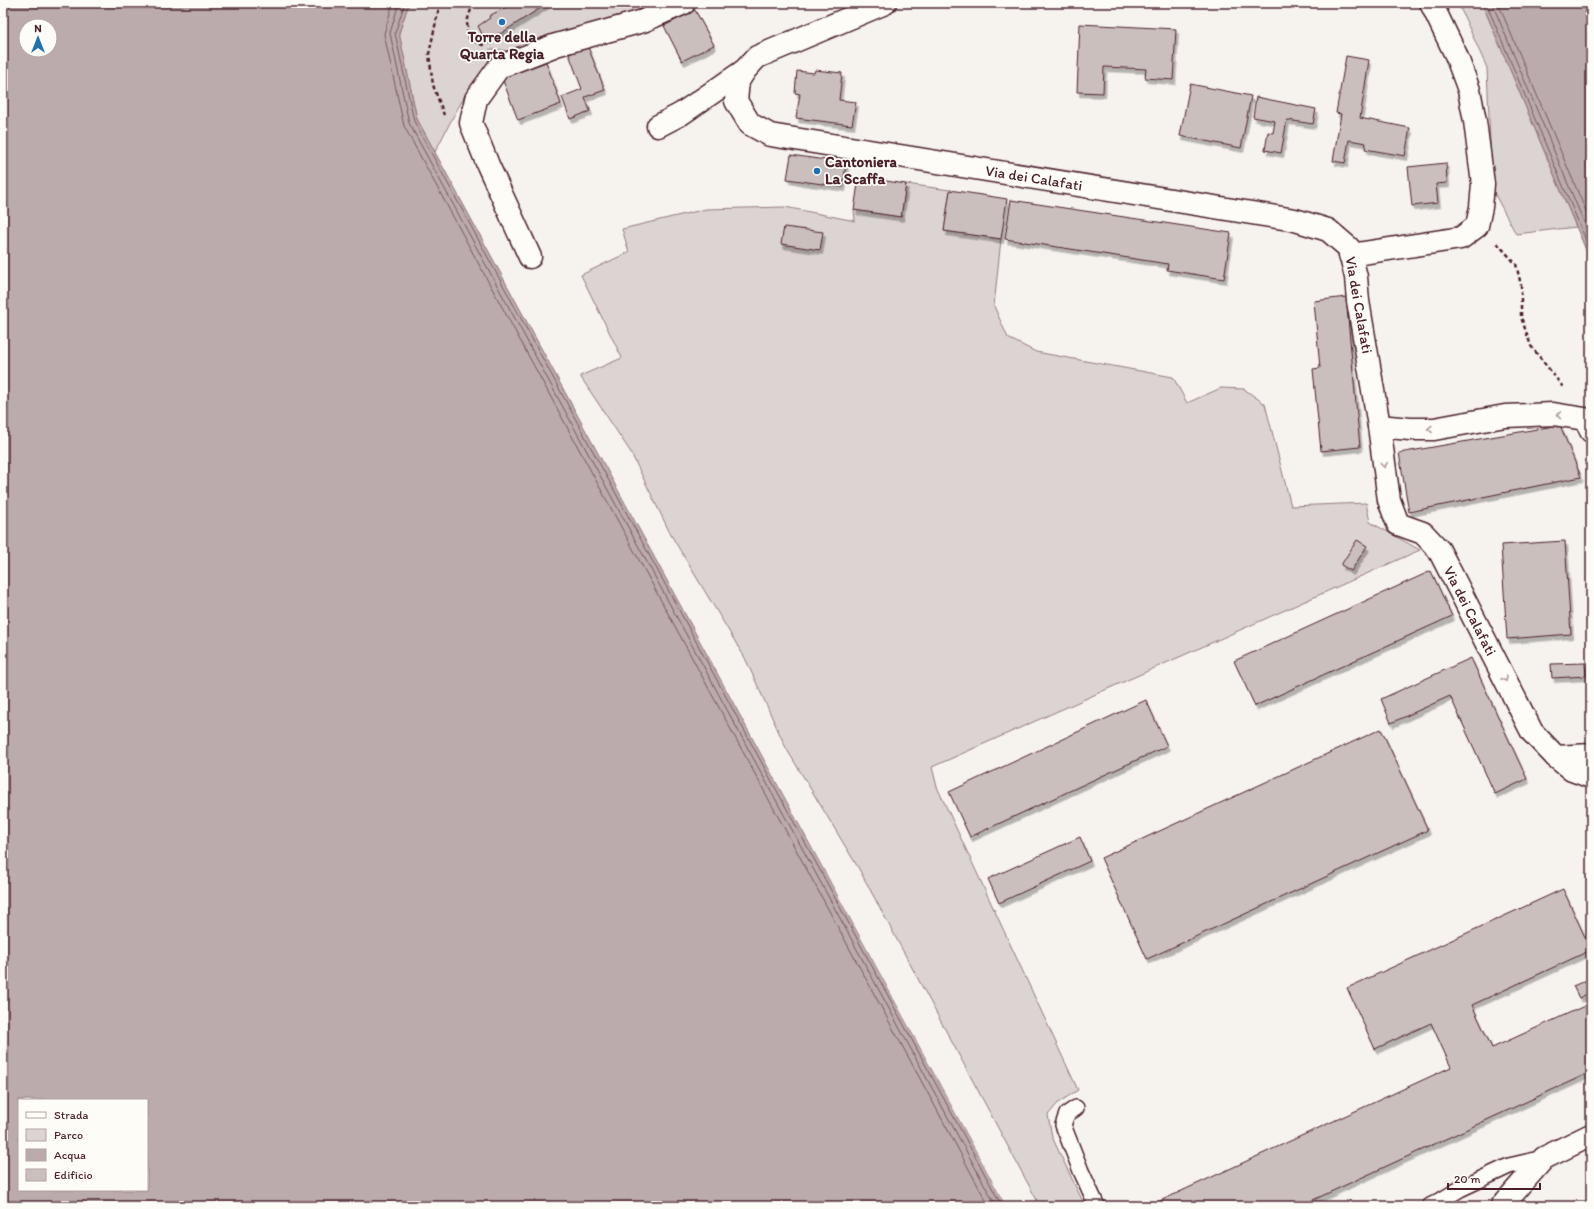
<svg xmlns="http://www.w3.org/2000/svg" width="1594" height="1209" font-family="Itim,sans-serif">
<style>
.green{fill:#dcd4d2;stroke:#937a7e}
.water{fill:#bbabac;stroke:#8e7378;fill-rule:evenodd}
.pier{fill:#f6f3ef}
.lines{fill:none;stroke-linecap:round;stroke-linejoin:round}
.shore{stroke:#77575f;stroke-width:1}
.building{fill:#cbbfbe;stroke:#4a1f2b;filter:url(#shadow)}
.lane-casing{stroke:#4a1f2b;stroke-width:18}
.street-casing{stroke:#4a1f2b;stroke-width:25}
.path{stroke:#4a1f2b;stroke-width:2.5;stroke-dasharray:4 3;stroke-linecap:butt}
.lane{stroke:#fdfcf7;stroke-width:15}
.street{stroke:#fdfcf7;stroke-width:22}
.oneway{stroke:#ac999b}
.poi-dot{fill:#1f6fb2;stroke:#fdfcf7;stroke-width:1.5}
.labels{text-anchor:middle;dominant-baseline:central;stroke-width:3.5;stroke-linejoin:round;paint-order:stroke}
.poi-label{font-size:15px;font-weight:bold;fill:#4a1f2b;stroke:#fdfcf7}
.street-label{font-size:15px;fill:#4a1f2b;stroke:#fdfcf7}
</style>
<defs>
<filter id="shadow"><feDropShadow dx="2.5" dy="4.5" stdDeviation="0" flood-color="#0004"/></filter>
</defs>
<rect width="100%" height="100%" fill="#f6f3ef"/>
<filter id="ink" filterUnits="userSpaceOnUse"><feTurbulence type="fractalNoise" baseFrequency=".025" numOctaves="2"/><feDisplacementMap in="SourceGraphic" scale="8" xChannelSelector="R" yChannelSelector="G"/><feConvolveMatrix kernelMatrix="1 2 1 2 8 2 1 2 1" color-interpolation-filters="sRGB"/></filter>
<g filter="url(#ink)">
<g class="green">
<polygon points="409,3 671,3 522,48 510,51 490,49 488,58 490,63 470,87 454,115 435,152 417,119 399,33"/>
<polygon points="1458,3 1482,3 1576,227 1516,234 1492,189 1487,68"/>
<polygon points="906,184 950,190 944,231 1001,239 994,306 1008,338 1036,352 1173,377 1187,403 1221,388 1244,389 1265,404 1291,506 1366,503 1370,522 1420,550 932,767 937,787 1078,1090 1058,1103 1048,1115 1052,1137 1085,1206 1040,1206 859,869 786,748 745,658 671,535 630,451 580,376 622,358 581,275 629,252 622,229 706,209 785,207 855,221 854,210 901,217"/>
</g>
<g class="water">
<path d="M3 3H409L399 33 417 119 1006 1206H3ZM26 26H50V50H26ZM19 1100H147V1190H19Z"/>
<polygon points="1482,3 1591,3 1591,262"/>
</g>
<polygon class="pier" points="523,313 525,314 1008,1206 1006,1206"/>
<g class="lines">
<g class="shore">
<polyline points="393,3 384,34 404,126 989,1206"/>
<polyline points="399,3 390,33 409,123 996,1206"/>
<polyline points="405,3 395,33 414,121 1002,1206"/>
<polyline points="1486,3 1591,252"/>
<polyline points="1492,3 1591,239"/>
<polyline points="1498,3 1591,223"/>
</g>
</g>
<g class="building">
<polygon points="514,3 548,3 500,34 499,33 485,40 478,26 490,18 489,16"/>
<polygon points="695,10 714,45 682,61 664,26"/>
<polygon points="1080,24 1176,29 1173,80 1145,78 1146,69 1104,67 1103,93 1077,92"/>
<polygon points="588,47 605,90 585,97 590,111 570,119 562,97 582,89 569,54"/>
<polygon points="1346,56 1369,60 1360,118 1410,128 1405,156 1365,149 1366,143 1349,140 1345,163 1333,161 1341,114 1336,113"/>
<polygon points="546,62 561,104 518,120 502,78"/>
<polygon points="815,70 842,73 839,100 856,102 852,125 796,118 800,94 795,93 797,71 814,73"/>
<polygon points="1190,84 1251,96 1241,148 1180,136"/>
<polygon points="1256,97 1316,109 1313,124 1287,120 1281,153 1265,150 1268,132 1273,133 1275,121 1253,117"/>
<polygon points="791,155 846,163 843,187 787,179"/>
<polygon points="1446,163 1447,183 1436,184 1438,203 1412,206 1408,167"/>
<polygon points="859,177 906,184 901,217 854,210"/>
<polygon points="950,190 1007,199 1001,239 944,231"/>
<polygon points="1011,200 1231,233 1224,279 1167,270 1168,264 1005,239"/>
<polygon points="784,227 823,232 820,250 781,244"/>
<polygon points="1346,297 1360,447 1321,451 1313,369 1320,368 1314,301"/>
<polygon points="1560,425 1581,477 1409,512 1399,453"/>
<polygon points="1357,540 1367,546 1351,571 1341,565"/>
<polygon points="1565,541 1571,634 1507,639 1501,545"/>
<polygon points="1431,571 1452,616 1255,706 1234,661"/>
<polygon points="1471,658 1527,779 1495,794 1450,696 1391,723 1381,699"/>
<polygon points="1585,663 1586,676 1552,678 1551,664"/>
<polygon points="1146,700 1167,746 970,837 949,792"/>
<polygon points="1381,729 1428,830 1147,959 1101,858"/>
<polygon points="1080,837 1090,861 999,903 988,879"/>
<polygon points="1563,889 1591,950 1472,1005 1492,1048 1591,1003 1591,1072 1300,1206 1149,1206 1451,1067 1431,1023 1375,1049 1347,988"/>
<polygon points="1591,978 1591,992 1579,998 1573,986"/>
</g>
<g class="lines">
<g class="lane-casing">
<g id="lane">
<polyline points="1076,1108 1067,1114 1063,1125 1081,1171 1097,1206"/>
<polyline points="1430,1206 1440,1201 1460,1189 1509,1166 1544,1158"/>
</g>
</g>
<g class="street-casing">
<g id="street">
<polyline points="885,3 757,57 745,70 738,81 736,101 750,124 770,135 1295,220 1328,230 1349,248 1356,277 1358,301 1379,426 1389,500 1398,524 1423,533 1439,550 1532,732 1556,757 1572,770 1591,777"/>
<polyline points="658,126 681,114 745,70"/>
<polyline points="1350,255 1461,238 1477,226 1481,207 1483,184 1475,121 1469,90 1456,55 1431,3"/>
<polyline points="530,257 488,165 471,123 476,99 499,67 556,45 643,21 684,3"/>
<polyline points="1379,426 1410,429 1434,429 1505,416 1553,414 1585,419 1591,431"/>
<polyline points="1556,757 1591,755"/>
<polyline points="1502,1206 1544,1158 1591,1135"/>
</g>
</g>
<g class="path">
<polyline points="440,3 429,54 433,85 444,115"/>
<polyline points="473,3 467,22 468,37 479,44 484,45"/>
<polyline points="1497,243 1516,264 1521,285 1521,317 1531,346 1563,387"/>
</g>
<use href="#lane" class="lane"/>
<use href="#street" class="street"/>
</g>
<defs><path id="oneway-chevron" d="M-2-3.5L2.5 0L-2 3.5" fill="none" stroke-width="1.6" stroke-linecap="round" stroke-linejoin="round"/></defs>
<g class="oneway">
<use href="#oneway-chevron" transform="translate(1559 415) rotate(-172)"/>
<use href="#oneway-chevron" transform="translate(1430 429) rotate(178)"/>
<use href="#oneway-chevron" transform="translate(1384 465) rotate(83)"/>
<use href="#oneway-chevron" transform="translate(1505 679) rotate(63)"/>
</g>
</g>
<g class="poi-dot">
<circle cx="502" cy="22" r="4"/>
<circle cx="817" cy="171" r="4"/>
</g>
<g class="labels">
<g class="poi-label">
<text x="502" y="37">Torre della<tspan x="502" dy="17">Quarta Regia</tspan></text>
<text x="825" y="162" text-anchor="start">Cantoniera<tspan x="825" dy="17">La Scaffa</tspan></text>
</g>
<g class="street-label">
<text transform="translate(1034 178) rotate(9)">Via dei Calafati</text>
<text transform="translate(1359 305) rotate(80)">Via dei Calafati</text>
<text transform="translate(1470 611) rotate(63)">Via dei Calafati</text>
</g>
</g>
<rect width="1594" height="1209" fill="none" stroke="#fdfcf7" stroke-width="16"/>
<rect x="8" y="8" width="1578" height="1193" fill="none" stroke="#4a1f2b" stroke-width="1.5" filter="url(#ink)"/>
<rect x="18" y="1099" width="130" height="92" fill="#fdfcf7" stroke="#b5a4a5"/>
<rect x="26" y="1112" width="20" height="6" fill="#fdfcf7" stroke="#b5a4a5"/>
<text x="54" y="1119" font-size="12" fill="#4a1f2b">Strada</text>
<rect x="26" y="1129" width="20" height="12" fill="#dcd4d2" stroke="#b5a4a5"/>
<text x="54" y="1139" font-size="12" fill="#4a1f2b">Parco</text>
<rect x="26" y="1149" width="20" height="12" fill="#bbabac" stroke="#b5a4a5"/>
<text x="54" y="1159" font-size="12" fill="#4a1f2b">Acqua</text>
<rect x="26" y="1169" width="20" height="12" fill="#cbbfbe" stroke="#b5a4a5"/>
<text x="54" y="1179" font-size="12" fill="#4a1f2b">Edificio</text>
<g transform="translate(38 38)"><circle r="19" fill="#fdfcf7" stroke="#b5a4a5"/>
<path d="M0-3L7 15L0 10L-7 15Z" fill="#1f6fb2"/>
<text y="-6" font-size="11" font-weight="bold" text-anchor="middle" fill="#4a1f2b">N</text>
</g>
<path d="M1448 1183v6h92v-6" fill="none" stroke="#4a1f2b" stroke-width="2"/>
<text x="1454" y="1183" font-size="12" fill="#4a1f2b" stroke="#fdfcf7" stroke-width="3" paint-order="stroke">20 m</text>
</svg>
